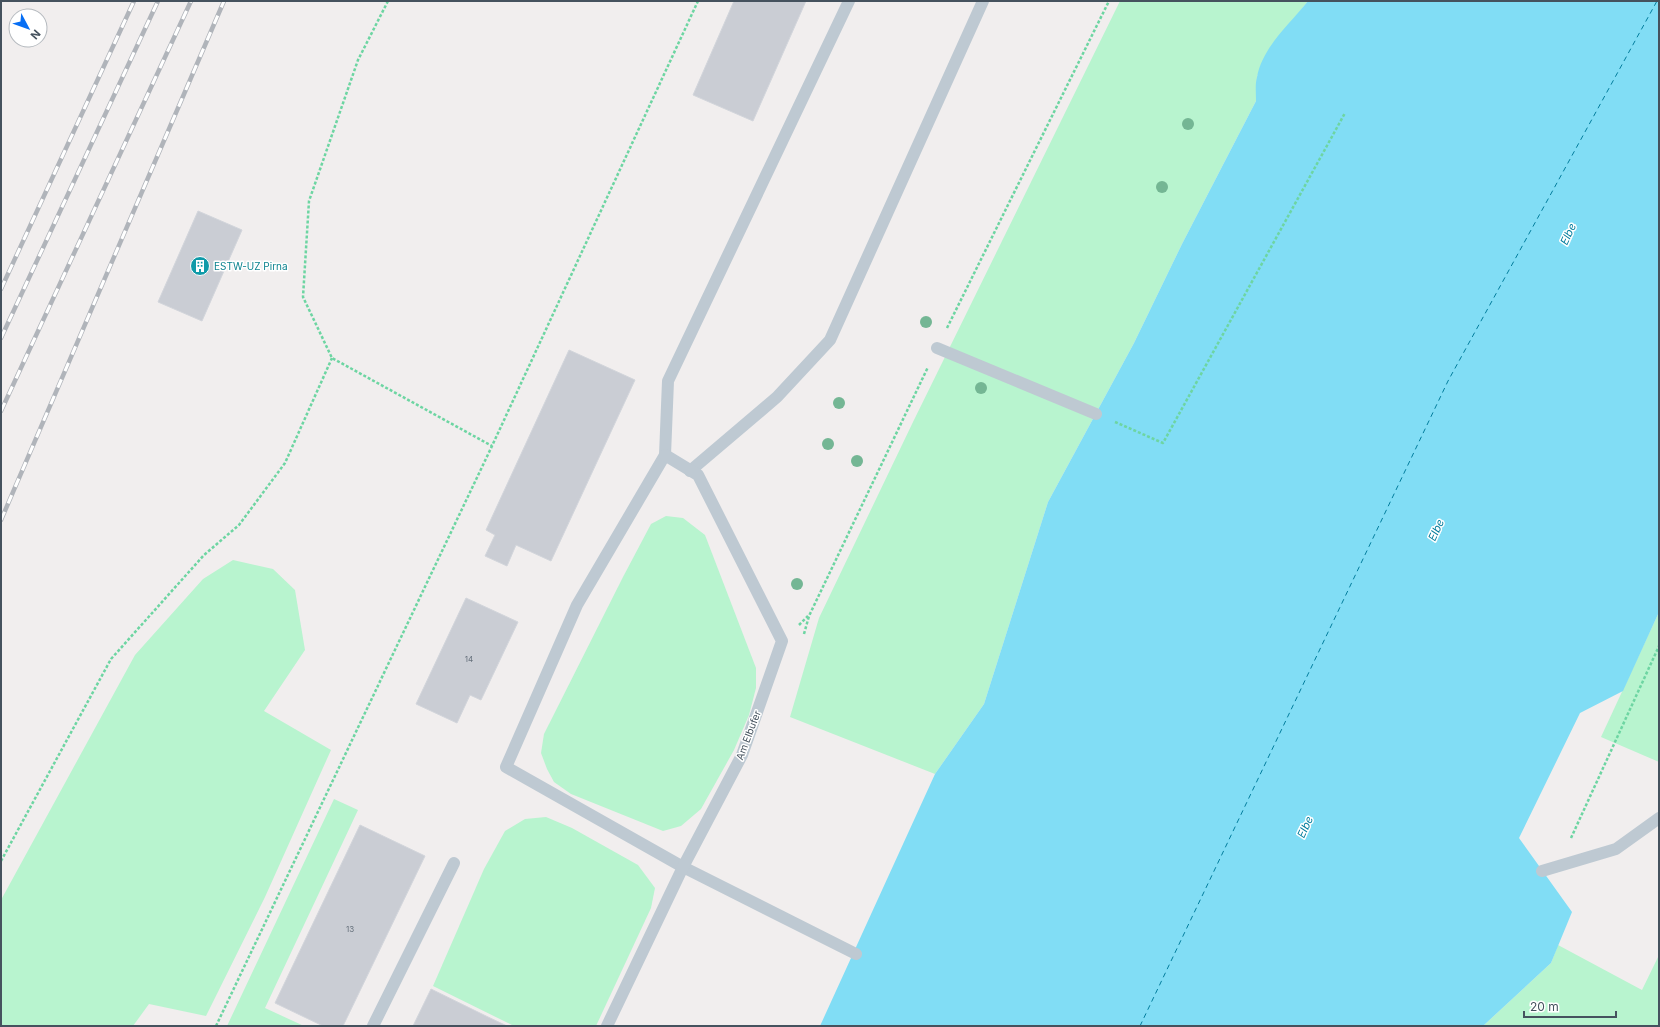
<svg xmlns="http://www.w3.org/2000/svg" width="1660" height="1027" font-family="Inter,sans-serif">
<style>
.green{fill:#b8f4cf}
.water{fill:#81ddf5}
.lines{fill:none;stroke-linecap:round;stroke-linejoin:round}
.ferry{stroke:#037d9d;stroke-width:1;stroke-dasharray:5 4;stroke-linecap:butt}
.building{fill:#cacdd4;stroke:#d2d5db}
.path{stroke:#6dd5a2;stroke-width:2.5;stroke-dasharray:3 2;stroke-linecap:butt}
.lane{stroke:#bec9d2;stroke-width:12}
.rail-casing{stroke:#b0b4ba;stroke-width:4.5}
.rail{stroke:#fff;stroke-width:3;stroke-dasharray:9;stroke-linecap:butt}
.tree{fill:#74b694}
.labels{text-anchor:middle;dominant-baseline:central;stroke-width:3;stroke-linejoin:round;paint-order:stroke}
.number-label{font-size:8px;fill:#66717c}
.culture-label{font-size:10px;fill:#0d838f;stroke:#fff;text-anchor:start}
.street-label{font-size:10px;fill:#45525e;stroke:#fff}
.water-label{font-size:11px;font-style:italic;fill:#037d9d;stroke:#fff}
</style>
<rect width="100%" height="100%" fill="#f1eeee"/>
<g class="green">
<polygon points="1120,1 1308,1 1293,20 1257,76 1256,101 1182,244 1134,343 1048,502 984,704 935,774 790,717 819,618 913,422"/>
<polygon points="666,516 683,518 705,535 756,668 756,688 749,715 734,750 701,809 681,826 663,831 571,794 554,782 547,769 541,753 544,734 623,577 651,524"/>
<polygon points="233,560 273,569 295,590 305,650 264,711 331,750 265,897 206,1016 149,1004 133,1026 1,1026 1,900 135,655 203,579"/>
<polygon points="1659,612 1659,762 1601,737"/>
<polygon points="334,799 358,810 265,1008 304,1026 227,1026"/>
<polygon points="546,817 572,828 638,865 655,888 651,908 596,1026 514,1026 433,986 484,869 505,831 525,819"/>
<polygon points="1558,945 1642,990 1659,955 1659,1026 1483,1026 1551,963"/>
</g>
<path class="water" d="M1308 1H1659V612L1623 691 1580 713 1519 838 1572 912 1551 963 1483 1026H820L935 774 984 704 1048 502 1134 343 1182 244 1256 101C1256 93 1255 84 1257 77 1263 46 1290 24 1308 1Z"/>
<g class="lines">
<polyline class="ferry" points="1140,1026 1448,381 1657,1"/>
</g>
<g class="building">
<polygon points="734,1 806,1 753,121 693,95"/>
<polygon points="198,211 242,230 202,321 158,302"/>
<polygon points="569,350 635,380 551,561 516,545 507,566 485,556 495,535 486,530"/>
<polygon points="466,598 518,622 481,700 470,695 457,723 416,704"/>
<polygon points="360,825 425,856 343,1026 323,1026 275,1003"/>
<polygon points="431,989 486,1016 507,1026 413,1026"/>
</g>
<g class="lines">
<g class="path">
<polyline points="388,1 358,60 309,201 303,297 332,358 492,446"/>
<polyline points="947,328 1109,1"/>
<polyline points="1115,422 1163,443 1345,113"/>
<polyline points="799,625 808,616"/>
<polyline points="804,634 809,616 928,367"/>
<polyline points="1571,838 1659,646"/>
<polyline points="1,861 111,659 204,555 239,525 285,463 332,358"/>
<polyline points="216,1026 492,446 698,1"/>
</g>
<g class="lane">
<polyline points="849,1 668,381 665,455 577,605 506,767 683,867 856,954"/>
<polyline points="937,348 1096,414"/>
<polyline points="690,471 777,397 830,340 983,1"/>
<polyline points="1542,871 1616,849 1659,818"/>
<polyline points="373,1026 454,863"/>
<polyline points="607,1026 683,867 742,755 782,641 698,475 665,455"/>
</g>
<g class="rail-casing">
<g id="rail">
<polyline points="1,289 134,1"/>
<polyline points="1,338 158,1"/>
<polyline points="1,411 191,1"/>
<polyline points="1,520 224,1"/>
</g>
</g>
<use href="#rail" class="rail"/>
</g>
<g class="tree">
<circle cx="1188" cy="124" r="6"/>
<circle cx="1162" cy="187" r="6"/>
<circle cx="926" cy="322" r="6"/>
<circle cx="981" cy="388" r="6"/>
<circle cx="839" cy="403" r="6"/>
<circle cx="828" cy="444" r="6"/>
<circle cx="857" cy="461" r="6"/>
<circle cx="797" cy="584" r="6"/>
</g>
<defs>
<g id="building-disc" transform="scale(1)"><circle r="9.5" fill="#0f9aa8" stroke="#fff"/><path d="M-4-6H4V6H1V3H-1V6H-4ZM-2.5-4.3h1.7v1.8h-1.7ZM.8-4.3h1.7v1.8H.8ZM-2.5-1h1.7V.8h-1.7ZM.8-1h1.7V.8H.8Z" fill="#fff"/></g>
</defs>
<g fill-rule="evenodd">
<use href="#building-disc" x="200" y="266"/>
</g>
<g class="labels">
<g class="number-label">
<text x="469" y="659">14</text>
<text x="350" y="929">13</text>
</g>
<g class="culture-label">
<text x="214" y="266">ESTW-UZ Pirna</text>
</g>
<g class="street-label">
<text transform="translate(748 735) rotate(-69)">Am Elbufer</text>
</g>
<g class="water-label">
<text transform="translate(1568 234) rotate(-65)">Elbe</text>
<text transform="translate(1436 530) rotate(-66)">Elbe</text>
<text transform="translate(1305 827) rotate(-66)">Elbe</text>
</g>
</g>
<rect width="1660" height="1027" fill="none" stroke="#45525e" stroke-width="4"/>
<g transform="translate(28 28) rotate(131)"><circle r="19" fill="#ffffff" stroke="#b5babf"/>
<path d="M0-3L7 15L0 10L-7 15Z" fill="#066ef4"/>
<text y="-6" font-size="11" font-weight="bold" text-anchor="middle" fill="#45525e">N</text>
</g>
<path d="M1524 1011v6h92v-6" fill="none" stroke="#45525e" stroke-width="2"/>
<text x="1530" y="1011" font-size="12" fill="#45525e" stroke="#ffffff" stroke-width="3" paint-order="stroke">20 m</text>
</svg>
